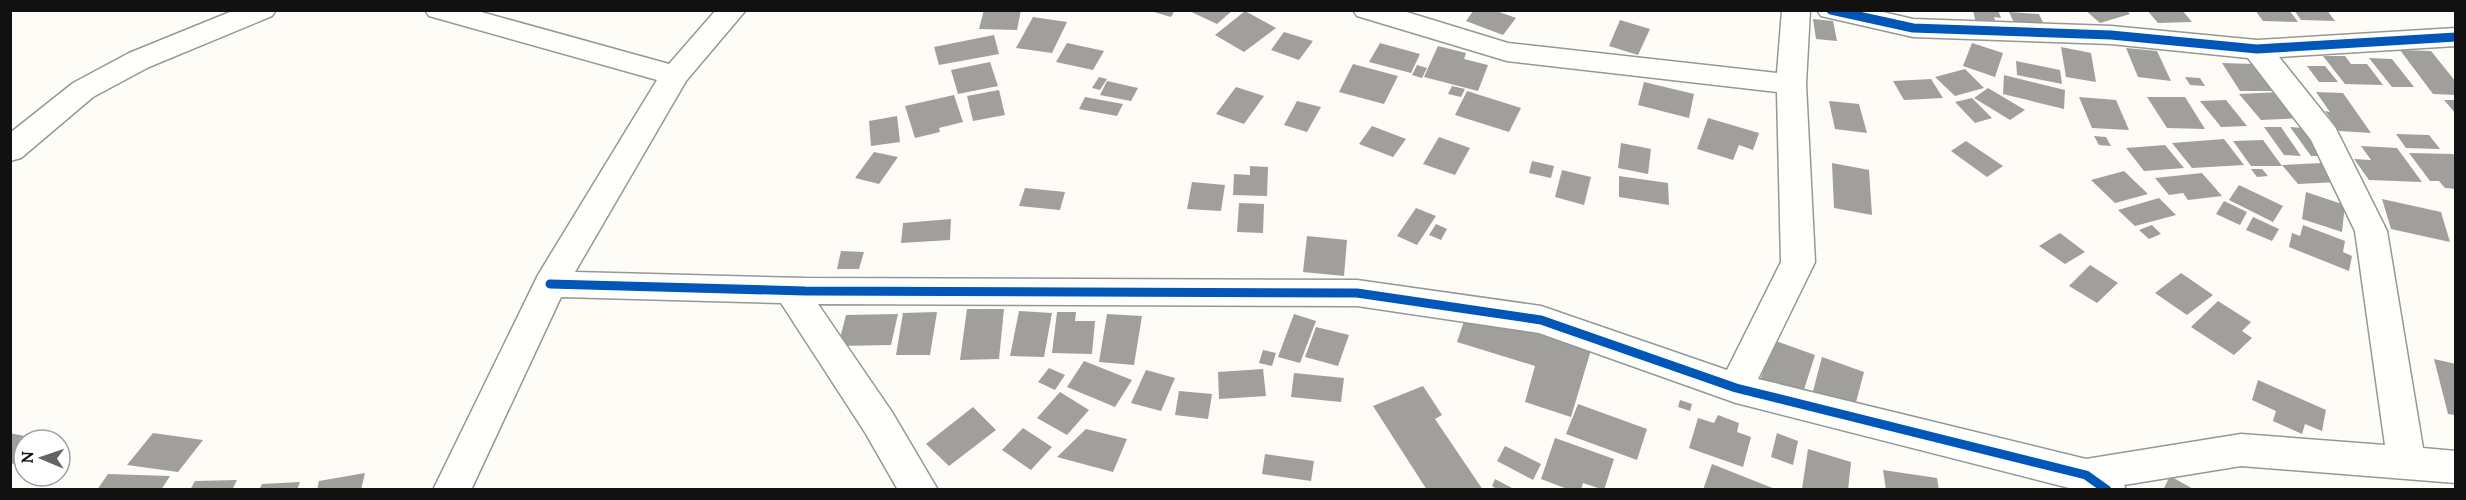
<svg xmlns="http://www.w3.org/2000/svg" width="2466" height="500" font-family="Lora,serif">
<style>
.building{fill:#a19f9c}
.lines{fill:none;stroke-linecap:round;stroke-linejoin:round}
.street-casing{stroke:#979795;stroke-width:3}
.street{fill:#fffffe;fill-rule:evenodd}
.cycleway-casing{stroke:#fff;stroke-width:13}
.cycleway{stroke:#0057b8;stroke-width:9}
</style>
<rect width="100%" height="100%" fill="#fdfcf7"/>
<g class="building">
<polygon points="984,10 1021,10 1017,30 979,29"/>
<polygon points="1147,10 1175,10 1171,17"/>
<polygon points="1187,10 1233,10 1217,24"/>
<polygon points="1474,10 1494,10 1516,18 1503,35 1466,21"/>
<polygon points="1973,10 1998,10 2001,18 1994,17 1997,26 1976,23"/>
<polygon points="2085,10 2126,10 2130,14 2100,23"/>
<polygon points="2147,10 2182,10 2192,22 2158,23"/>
<polygon points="2255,10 2289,10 2298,22 2263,21"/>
<polygon points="2294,10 2327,10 2335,21 2301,20"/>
<polygon points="1245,11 1276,28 1244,52 1215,35"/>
<polygon points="2009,12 2039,14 2046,29 2016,27"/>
<polygon points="1033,17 1067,22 1052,53 1016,48"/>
<polygon points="1813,19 1833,21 1837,41 1816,39"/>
<polygon points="1620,20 1650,29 1638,55 1609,46"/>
<polygon points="1284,32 1313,41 1299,60 1271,50"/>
<polygon points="994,35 999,54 939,65 934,47"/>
<polygon points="1067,43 1104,51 1093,70 1056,62"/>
<polygon points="1380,43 1420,54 1411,73 1369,62"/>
<polygon points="1972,43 2003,53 1995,77 1963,66"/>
<polygon points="1438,46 1466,53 1464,59 1488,65 1478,91 1424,77"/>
<polygon points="2061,47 2091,53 2096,82 2066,77"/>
<polygon points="2126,48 2157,51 2171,81 2138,77"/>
<polygon points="2400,50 2431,51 2456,82 2456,95 2433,94"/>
<polygon points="2323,56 2345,56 2351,64 2367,64 2383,85 2345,84"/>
<polygon points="2369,58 2392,59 2414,87 2392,87"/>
<polygon points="2016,61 2060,70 2062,84 2017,75"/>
<polygon points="990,62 998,86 958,94 951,70"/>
<polygon points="2222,63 2254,64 2274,91 2240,91"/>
<polygon points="1353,64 1398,76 1384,104 1339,92"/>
<polygon points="1417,65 1427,68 1422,78 1412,75"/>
<polygon points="2307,66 2325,66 2338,82 2319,82"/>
<polygon points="1965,69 1984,88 1955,96 1935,77"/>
<polygon points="2004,75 2065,90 2064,109 2003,94"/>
<polygon points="1099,77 1107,79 1100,90 1092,88"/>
<polygon points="2185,77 2200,78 2205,86 2190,85"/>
<polygon points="1931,79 1943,98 1904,100 1893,81"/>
<polygon points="1107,81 1138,88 1131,101 1100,95"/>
<polygon points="1644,82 1694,94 1689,118 1638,105"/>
<polygon points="1452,86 1465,89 1461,97 1448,94"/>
<polygon points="1236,87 1264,96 1244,124 1216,114"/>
<polygon points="1988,88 2025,110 2010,120 1974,98"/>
<polygon points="999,90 1005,115 973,121 967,96"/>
<polygon points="1467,91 1521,108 1509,132 1455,115"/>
<polygon points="2281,92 2304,118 2261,120 2239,94"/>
<polygon points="2316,92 2343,93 2371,133 2339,131 2325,111 2330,112"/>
<polygon points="954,95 963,122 939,128 940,132 915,138 905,106"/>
<polygon points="1085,97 1123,104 1117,116 1079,109"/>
<polygon points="2079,97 2116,100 2129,130 2092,128"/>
<polygon points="2147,97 2185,97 2205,129 2167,128"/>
<polygon points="1972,98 1992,118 1975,123 1955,102"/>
<polygon points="2226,100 2247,126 2221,127 2200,101"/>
<polygon points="2444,100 2456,100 2456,114"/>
<polygon points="1297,101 1321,107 1307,132 1284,125"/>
<polygon points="1829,101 1859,104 1867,133 1835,129"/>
<polygon points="897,116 900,142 871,146 869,121"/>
<polygon points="1708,118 1759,133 1753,150 1739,145 1733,160 1697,149"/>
<polygon points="1372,126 1406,139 1393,157 1359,144"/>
<polygon points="2264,127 2281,127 2301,156 2284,155"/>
<polygon points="2290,127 2304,128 2325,156 2311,156"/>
<polygon points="2396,134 2429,135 2440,149 2406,148"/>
<polygon points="2094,136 2106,137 2111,146 2099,145"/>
<polygon points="1439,137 1470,148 1455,175 1423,164"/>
<polygon points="2224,139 2244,165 2192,168 2172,143"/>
<polygon points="2263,140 2282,166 2251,166 2233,141"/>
<polygon points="1966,141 2003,166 1987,177 1951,151"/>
<polygon points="1621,143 1651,149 1648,174 1618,168"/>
<polygon points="2165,145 2184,168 2144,171 2126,148"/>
<polygon points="2361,146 2397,148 2422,182 2369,180 2354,159 2371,160"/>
<polygon points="874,152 898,157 879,184 855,178"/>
<polygon points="2409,153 2453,154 2456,158 2456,189 2445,188 2439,181 2430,181"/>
<polygon points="1532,161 1554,166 1551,178 1529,173"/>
<polygon points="1832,163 1869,170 1872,215 1834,208"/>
<polygon points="2323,163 2339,182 2298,184 2282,165"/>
<polygon points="1250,166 1268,167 1267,196 1233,195 1234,174 1250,175"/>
<polygon points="2251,169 2262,169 2268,176 2257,177"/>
<polygon points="1562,170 1591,177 1584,205 1555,197"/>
<polygon points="2124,171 2148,194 2115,203 2091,180"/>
<polygon points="2202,173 2222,196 2188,200 2183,193 2169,195 2155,178"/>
<polygon points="1619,176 1668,183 1669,205 1619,197"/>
<polygon points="1192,182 1225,185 1221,211 1187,209"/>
<polygon points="2239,185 2283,206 2273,222 2229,200"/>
<polygon points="1025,188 1065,192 1060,210 1019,206"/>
<polygon points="2306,192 2345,205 2342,232 2302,219"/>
<polygon points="2159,198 2176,215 2135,226 2118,210"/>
<polygon points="2382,199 2441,212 2450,242 2391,229"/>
<polygon points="2224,201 2247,212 2240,225 2216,214"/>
<polygon points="1239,203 1264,204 1263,233 1237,232"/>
<polygon points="1416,208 1436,216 1417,245 1397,236"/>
<polygon points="2253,217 2279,229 2272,241 2246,230"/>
<polygon points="951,219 950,240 901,243 903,223"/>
<polygon points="1436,224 1447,229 1441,240 1429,235"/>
<polygon points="2152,225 2161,234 2149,239 2139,230"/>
<polygon points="2303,225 2345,241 2343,252 2352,256 2349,271 2289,247 2292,233 2300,236"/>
<polygon points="2060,233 2085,252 2065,264 2039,246"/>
<polygon points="1307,236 1347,240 1344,276 1303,272"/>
<polygon points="841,251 864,252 859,269 837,269"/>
<polygon points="2090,265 2118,283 2097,303 2069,286"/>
<polygon points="2181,273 2213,295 2187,315 2155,293"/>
<polygon points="2218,301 2251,322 2242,331 2252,338 2234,355 2191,327"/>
<polygon points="967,309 1004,309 999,359 960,360"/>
<polygon points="1019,311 1052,313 1044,357 1010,356"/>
<polygon points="937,312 930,355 896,355 903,313"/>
<polygon points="1057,312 1076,312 1075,321 1095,321 1092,354 1052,353"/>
<polygon points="1467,312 1591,350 1571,417 1525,402 1535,366 1457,342"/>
<polygon points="898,314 891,345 838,346 846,315"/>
<polygon points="1107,314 1142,316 1134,365 1099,362"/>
<polygon points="1294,314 1316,321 1300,363 1278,357"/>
<polygon points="1316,327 1349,335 1338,366 1305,357"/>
<polygon points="1773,340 1815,355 1802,396 1760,381"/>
<polygon points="1263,350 1276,353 1272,366 1259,363"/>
<polygon points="1822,357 1864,372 1855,406 1813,391"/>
<polygon points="2434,359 2456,364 2456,415 2448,414"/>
<polygon points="1084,361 1132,380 1115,407 1067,387"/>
<polygon points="1049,368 1065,375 1055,390 1038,382"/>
<polygon points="1263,369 1266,396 1219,399 1218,372"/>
<polygon points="1146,370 1175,378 1161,411 1131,403"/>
<polygon points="1294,373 1344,378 1341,402 1291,397"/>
<polygon points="2258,380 2326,410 2322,431 2305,424 2302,434 2273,421 2276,411 2252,400"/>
<polygon points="1423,386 1442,415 1435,419 1483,490 1427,490 1373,406"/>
<polygon points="1179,391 1212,394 1208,419 1175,415"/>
<polygon points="1060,392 1089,410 1067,435 1037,418"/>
<polygon points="1680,400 1692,404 1690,411 1678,407"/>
<polygon points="1578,404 1647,429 1637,460 1566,434"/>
<polygon points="973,407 996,430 949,466 926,444"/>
<polygon points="1718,415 1739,423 1737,432 1751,437 1743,467 1689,448 1698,418 1714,423"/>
<polygon points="1023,428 1052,447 1031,470 1002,450"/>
<polygon points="1086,429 1127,439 1113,472 1057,457"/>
<polygon points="10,433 39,439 24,440 24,453 14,464 10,463"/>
<polygon points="153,433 203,440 178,472 127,465"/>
<polygon points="1777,433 1798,441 1793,465 1771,457"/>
<polygon points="1555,438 1614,459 1604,490 1583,483 1581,490 1570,490 1541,479"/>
<polygon points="1505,446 1541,464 1533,480 1497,461"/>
<polygon points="1808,449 1851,462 1848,490 1802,489"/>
<polygon points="1265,454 1314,461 1311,481 1262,474"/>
<polygon points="1712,464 1775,489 1775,490 1703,490"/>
<polygon points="1883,470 1937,478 1939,490 1886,490"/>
<polygon points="365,473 361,490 317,490 319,481"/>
<polygon points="108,474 170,476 161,490 97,490"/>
<polygon points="2170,476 2195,490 2163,490"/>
<polygon points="1495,479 1512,488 1511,490 1498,490 1492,486"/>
<polygon points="237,480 232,490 190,490 195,481"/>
<polygon points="300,482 297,490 259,490 262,484"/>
</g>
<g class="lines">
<g class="street-casing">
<g id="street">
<polygon points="235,10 276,10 272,16 149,67 93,97 21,158 10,161 10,133 73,83 129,53"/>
<polygon points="425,10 474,10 669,64 716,10 746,10 686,81 575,272 805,278 1357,280 1541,306 1727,370 1781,262 1777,92 1507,61 1357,16 1353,10 1400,10 1508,43 1777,73 1782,10 1810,10 1806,84 1815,262 1758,379 2086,459 2241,434 2385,445 2355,231 2311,140 2248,58 2111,44 1913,37 1821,16 1817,10 1874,10 1913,19 2111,26 2257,40 2456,28 2456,46 2279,57 2335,127 2387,231 2423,448 2456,451 2456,483 2241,466 2124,485 2126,490 2077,490 1736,403 1539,333 1357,306 818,304 892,412 938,490 898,490 866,434 781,303 561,297 471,490 433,490 538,275 657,80 429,16"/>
</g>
</g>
<use href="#street" class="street"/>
<g class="cycleway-casing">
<g id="cycleway">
<polyline points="1831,10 1913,28 2111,35 2257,49 2456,37"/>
<polyline points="550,284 805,291 1357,293 1541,320 1736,388 2086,475 2107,490"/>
</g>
</g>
<use href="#cycleway" class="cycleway"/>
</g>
<rect width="2466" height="500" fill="none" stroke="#111111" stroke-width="24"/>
<g transform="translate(42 458) rotate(272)"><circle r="28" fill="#ffffff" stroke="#a0a0a0" stroke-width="1.5"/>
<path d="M0-4.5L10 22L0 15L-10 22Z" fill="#646362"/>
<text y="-9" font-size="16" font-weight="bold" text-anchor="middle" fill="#111111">N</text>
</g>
</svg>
